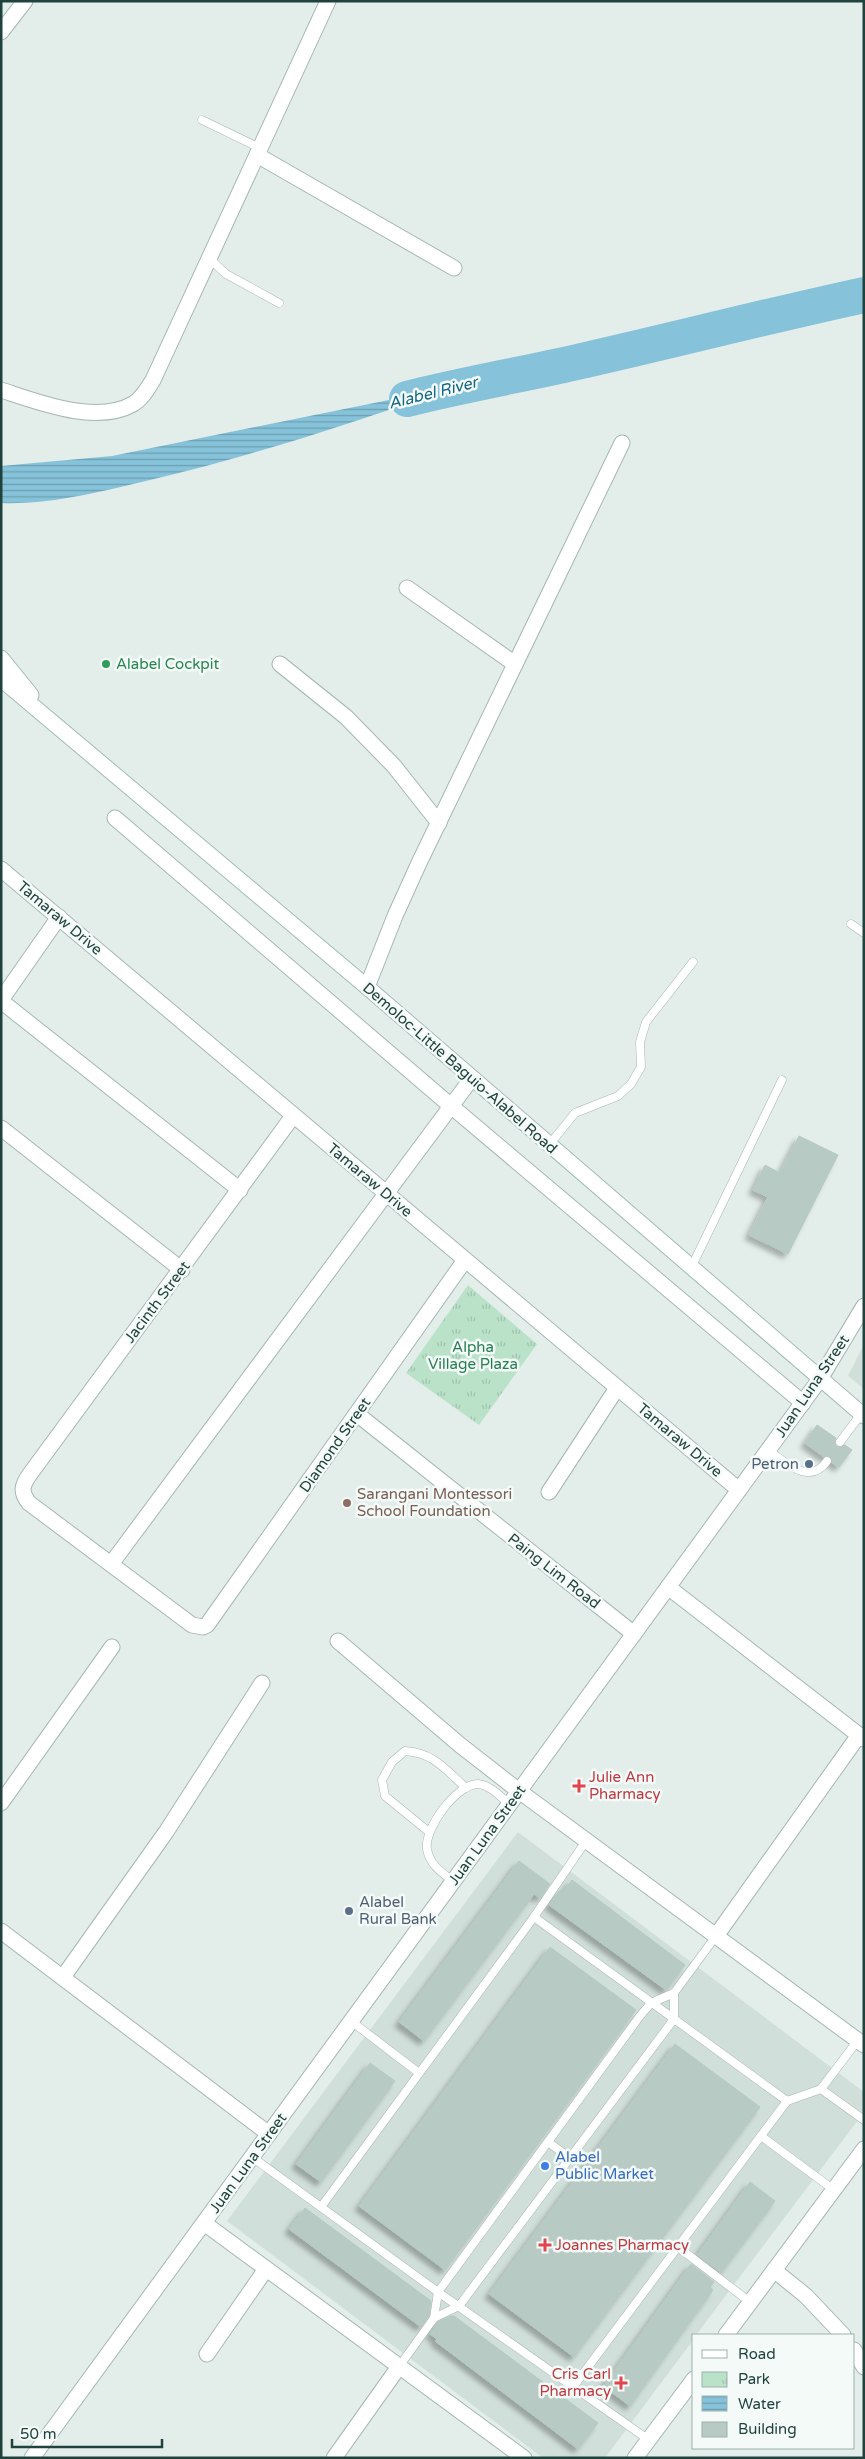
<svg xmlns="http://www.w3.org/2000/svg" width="865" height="2459" font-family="'Varela Round',sans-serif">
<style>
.built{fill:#d1dfda}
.park{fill:url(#park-tufts)}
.water{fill:url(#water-rules)}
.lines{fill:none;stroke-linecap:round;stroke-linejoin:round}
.river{stroke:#86c2d9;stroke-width:36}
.building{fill:#b8cac4;stroke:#b5c9c3;filter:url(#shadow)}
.service-casing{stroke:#a5b7b3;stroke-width:9}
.minor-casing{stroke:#a5b7b3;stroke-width:17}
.tertiary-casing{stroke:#a5b7b3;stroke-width:17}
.secondary-casing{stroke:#a0bbb5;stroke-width:17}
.service{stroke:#fff;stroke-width:8}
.minor{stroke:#fff;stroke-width:15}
.tertiary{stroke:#fff;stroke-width:15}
.secondary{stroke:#fff;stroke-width:15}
.leisure-dot{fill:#2e9e5b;stroke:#f4faf8;stroke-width:2}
.service-dot{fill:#5c6f8a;stroke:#f4faf8;stroke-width:2}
.education-dot{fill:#8d6e63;stroke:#f4faf8;stroke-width:2}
.health-dot{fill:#e0444e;stroke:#f4faf8;stroke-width:2}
.shop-dot{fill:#3f7fe0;stroke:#f4faf8;stroke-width:2}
.labels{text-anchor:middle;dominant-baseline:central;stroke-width:5;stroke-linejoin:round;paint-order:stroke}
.leisure-label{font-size:15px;fill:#27864d;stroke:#f4faf8;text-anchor:start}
.street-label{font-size:15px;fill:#20423d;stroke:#f4faf8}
.park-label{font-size:15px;fill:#267e52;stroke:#f4faf8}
.service-label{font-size:15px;fill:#4e5e75;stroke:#f4faf8;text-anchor:end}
.education-label{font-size:15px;fill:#785e54;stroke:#f4faf8;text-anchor:start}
.health-label{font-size:15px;fill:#be3a42;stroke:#f4faf8;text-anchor:start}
.shop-label{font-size:15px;fill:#366cbe;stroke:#f4faf8;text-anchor:start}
.water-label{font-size:16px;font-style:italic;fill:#146585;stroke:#f4faf8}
</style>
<defs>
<pattern id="park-tufts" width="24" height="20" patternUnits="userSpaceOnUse" patternTransform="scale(1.25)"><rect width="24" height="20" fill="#bae2c9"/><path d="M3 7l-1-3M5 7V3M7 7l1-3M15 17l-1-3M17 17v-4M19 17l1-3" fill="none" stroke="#a0c3ae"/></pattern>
<pattern id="water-rules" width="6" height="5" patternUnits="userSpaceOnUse" patternTransform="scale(1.25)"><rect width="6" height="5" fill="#86c2d9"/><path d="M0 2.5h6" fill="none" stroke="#6d9fb1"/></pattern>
<filter id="shadow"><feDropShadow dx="-4.5" dy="4.5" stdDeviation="2.5" flood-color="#0004"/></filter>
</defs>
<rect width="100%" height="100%" fill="#e3eeeb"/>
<g class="built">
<polygon points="864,1344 864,1389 848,1376"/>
<polygon points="518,1832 864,2092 864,2112 696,2335 694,2335 694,2339 605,2458 543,2458 227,2221"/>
</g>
<polygon class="park" points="468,1285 537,1344 479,1425 406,1373"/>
<path class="water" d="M458 386C357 422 255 455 150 480 103 491 51 505 1 503V466L112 456Z"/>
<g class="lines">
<path class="river" d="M407 399C466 384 526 374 586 360 679 339 771 315 864 295"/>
</g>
<g class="building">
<polygon points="799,1136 838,1155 788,1254 749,1235 768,1197 753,1190 765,1165 780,1173"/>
<polygon points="817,1425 836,1438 835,1444 837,1447 845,1445 852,1450 839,1467 832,1463 830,1457 824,1457 805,1443"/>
<polygon points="519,1861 550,1884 540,1898 534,1894 424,2041 399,2022"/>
<polygon points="572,1880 685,1965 666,1990 549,1905 559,1891 562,1893"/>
<polygon points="550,1947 636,2010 445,2270 359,2206"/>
<polygon points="675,2044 760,2107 574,2357 489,2294"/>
<polygon points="370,2063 395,2081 321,2182 296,2164"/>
<polygon points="750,2182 775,2201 721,2273 697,2255"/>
<polygon points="305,2208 431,2301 429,2316 421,2327 289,2229"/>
<polygon points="691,2264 714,2282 710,2287 713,2290 630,2406 603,2386"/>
<polygon points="451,2316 454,2316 598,2423 578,2449 435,2341 437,2339 430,2334 438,2322"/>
</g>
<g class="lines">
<g class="service-casing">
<g id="service">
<polyline points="202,120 260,148"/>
<polyline points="209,258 226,274 279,303"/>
<polyline points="851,924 864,933"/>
<polyline points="549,1145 575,1113 618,1096 631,1084 641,1067 640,1042 646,1022 693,962"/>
<polyline points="691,1268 782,1080"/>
<polyline points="840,1442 861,1414"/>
<path d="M768 1450C786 1463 810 1486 827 1461"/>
<path d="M429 1832 385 1796 382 1780 392 1762 405 1751C434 1753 445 1769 466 1788"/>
<path d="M453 1881C441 1872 430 1865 427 1849 424 1829 456 1784 478 1784 490 1785 501 1797 510 1805"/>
<polyline points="534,1917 787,2101"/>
<polyline points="351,2021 419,2073"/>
<polyline points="821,2089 864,2120"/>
<polyline points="761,2136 834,2190"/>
<polyline points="548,2142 570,2158"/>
<polyline points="252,2157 438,2292 649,2440"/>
<polyline points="321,2207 534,1917 586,1841"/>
<polyline points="678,2247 750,2302"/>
<polyline points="434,2318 459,2306 674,2019 674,1993"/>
<polyline points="398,2368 434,2318 438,2292 640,2016 651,2003 674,1993 716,1936"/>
<polyline points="573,2387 787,2101 821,2089 858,2040"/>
</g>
</g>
<g class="minor-casing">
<g id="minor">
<polyline points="1,32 25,1"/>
<polyline points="257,155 454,268"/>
<path d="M1 390C38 402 96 425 133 404 142 399 148 388 153 380L328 1"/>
<polyline points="407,588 515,664"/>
<polyline points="280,664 346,717 394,766 439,823"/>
<polyline points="115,818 451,1106 803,1403"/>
<polyline points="1,869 739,1490"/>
<polyline points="367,987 395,916 419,863 622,443"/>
<polyline points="1,1000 59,917"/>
<polyline points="1,1001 240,1190"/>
<path d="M293 1116 30 1474C22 1485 20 1492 29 1503L192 1625 203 1627 207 1625 465 1260"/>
<polyline points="1,1128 182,1270"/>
<polyline points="820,1379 864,1306"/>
<polyline points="357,1414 634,1634"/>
<polyline points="549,1492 617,1388"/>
<polyline points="111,1564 472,1078"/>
<polyline points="668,1587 864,1739"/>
<polyline points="338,1641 460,1745 519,1791 864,2045"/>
<polyline points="1,1803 112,1647"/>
<polyline points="1,1931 269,2134"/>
<polyline points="716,1936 859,1735"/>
<polyline points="63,1977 166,1832 262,1683"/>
<polyline points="204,2223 524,2458"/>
<polyline points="774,2270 806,2296 843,2335"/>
<polyline points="726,2335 864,2149"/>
<polyline points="854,2350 864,2367"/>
<polyline points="207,2354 266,2269"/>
<polyline points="334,2458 398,2368"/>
<polyline points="635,2458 694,2379"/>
</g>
</g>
<g class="tertiary-casing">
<polyline id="tertiary" points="32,2458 820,1379"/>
</g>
<g class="secondary-casing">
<g id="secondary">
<polyline points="1,658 31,695"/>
<polyline points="1,679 367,987 864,1416"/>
</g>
</g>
<use href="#service" class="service"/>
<use href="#minor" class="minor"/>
<use href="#tertiary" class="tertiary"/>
<use href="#secondary" class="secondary"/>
</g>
<circle class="leisure-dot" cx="106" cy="664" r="5"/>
<g class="service-dot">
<circle cx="809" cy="1464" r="5"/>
<circle cx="349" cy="1911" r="5"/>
</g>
<circle class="education-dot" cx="347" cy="1503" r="5"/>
<g class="health-dot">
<path d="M576.5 1778.5h5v5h5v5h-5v5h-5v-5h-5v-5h5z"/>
<path d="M542.5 2237.5h5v5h5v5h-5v5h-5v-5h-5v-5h5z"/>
<path d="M618.5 2375.5h5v5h5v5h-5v5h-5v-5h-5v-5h5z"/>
</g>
<circle class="shop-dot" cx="545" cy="2166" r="5"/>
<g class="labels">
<g class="leisure-label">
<text x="116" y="664">Alabel Cockpit</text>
</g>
<g class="street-label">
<text transform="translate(60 918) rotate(40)">Tamaraw Drive</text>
<text transform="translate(460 1068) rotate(41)">Demoloc-Little Baguio-Alabel Road</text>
<text transform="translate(370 1180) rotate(40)">Tamaraw Drive</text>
<text transform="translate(157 1302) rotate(-53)">Jacinth Street</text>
<text transform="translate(812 1386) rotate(-56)">Juan Luna Street</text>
<text transform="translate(680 1440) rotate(40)">Tamaraw Drive</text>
<text transform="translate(335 1445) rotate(-55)">Diamond Street</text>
<text transform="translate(554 1571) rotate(38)">Paing Lim Road</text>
<text transform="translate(487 1835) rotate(-54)">Juan Luna Street</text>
<text transform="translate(248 2163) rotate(-54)">Juan Luna Street</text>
</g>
<g class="park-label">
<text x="473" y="1347">Alpha<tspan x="473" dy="17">Village Plaza</tspan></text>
</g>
<g class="service-label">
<text x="799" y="1464">Petron</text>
<text x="359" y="1902" text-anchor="start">Alabel<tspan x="359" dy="17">Rural Bank</tspan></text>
</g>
<g class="education-label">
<text x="357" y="1494">Sarangani Montessori<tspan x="357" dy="17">School Foundation</tspan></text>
</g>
<g class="health-label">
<text x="589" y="1777">Julie Ann<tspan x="589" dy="17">Pharmacy</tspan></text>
<text x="555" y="2245">Joannes Pharmacy</text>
<text x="611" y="2374" text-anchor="end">Cris Carl<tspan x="611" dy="17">Pharmacy</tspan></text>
</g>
<g class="shop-label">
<text x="555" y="2157">Alabel<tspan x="555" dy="17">Public Market</tspan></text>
</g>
<g class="water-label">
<text transform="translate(433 393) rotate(-14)">Alabel River</text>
</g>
</g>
<rect width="865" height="2459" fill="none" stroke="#20423d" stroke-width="5"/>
<rect x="692" y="2334" width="162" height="115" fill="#f4faf8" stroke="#9fb0ad"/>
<rect x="702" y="2350" width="25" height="8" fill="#ffffff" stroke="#9fb0ad"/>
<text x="738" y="2359" font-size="15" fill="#20423d">Road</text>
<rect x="702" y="2372" width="25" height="15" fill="url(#park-tufts)" stroke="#9fb0ad"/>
<text x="738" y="2384" font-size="15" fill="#20423d">Park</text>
<rect x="702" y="2396" width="25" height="15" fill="url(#water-rules)" stroke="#9fb0ad"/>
<text x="738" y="2409" font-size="15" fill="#20423d">Water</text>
<rect x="702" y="2422" width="25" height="15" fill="#b8cac4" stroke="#9fb0ad"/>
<text x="738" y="2434" font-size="15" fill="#20423d">Building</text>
<path d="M12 2439v8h150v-8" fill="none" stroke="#20423d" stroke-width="2.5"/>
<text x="20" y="2439" font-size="15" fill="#20423d" stroke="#f4faf8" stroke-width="4" paint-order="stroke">50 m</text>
</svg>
